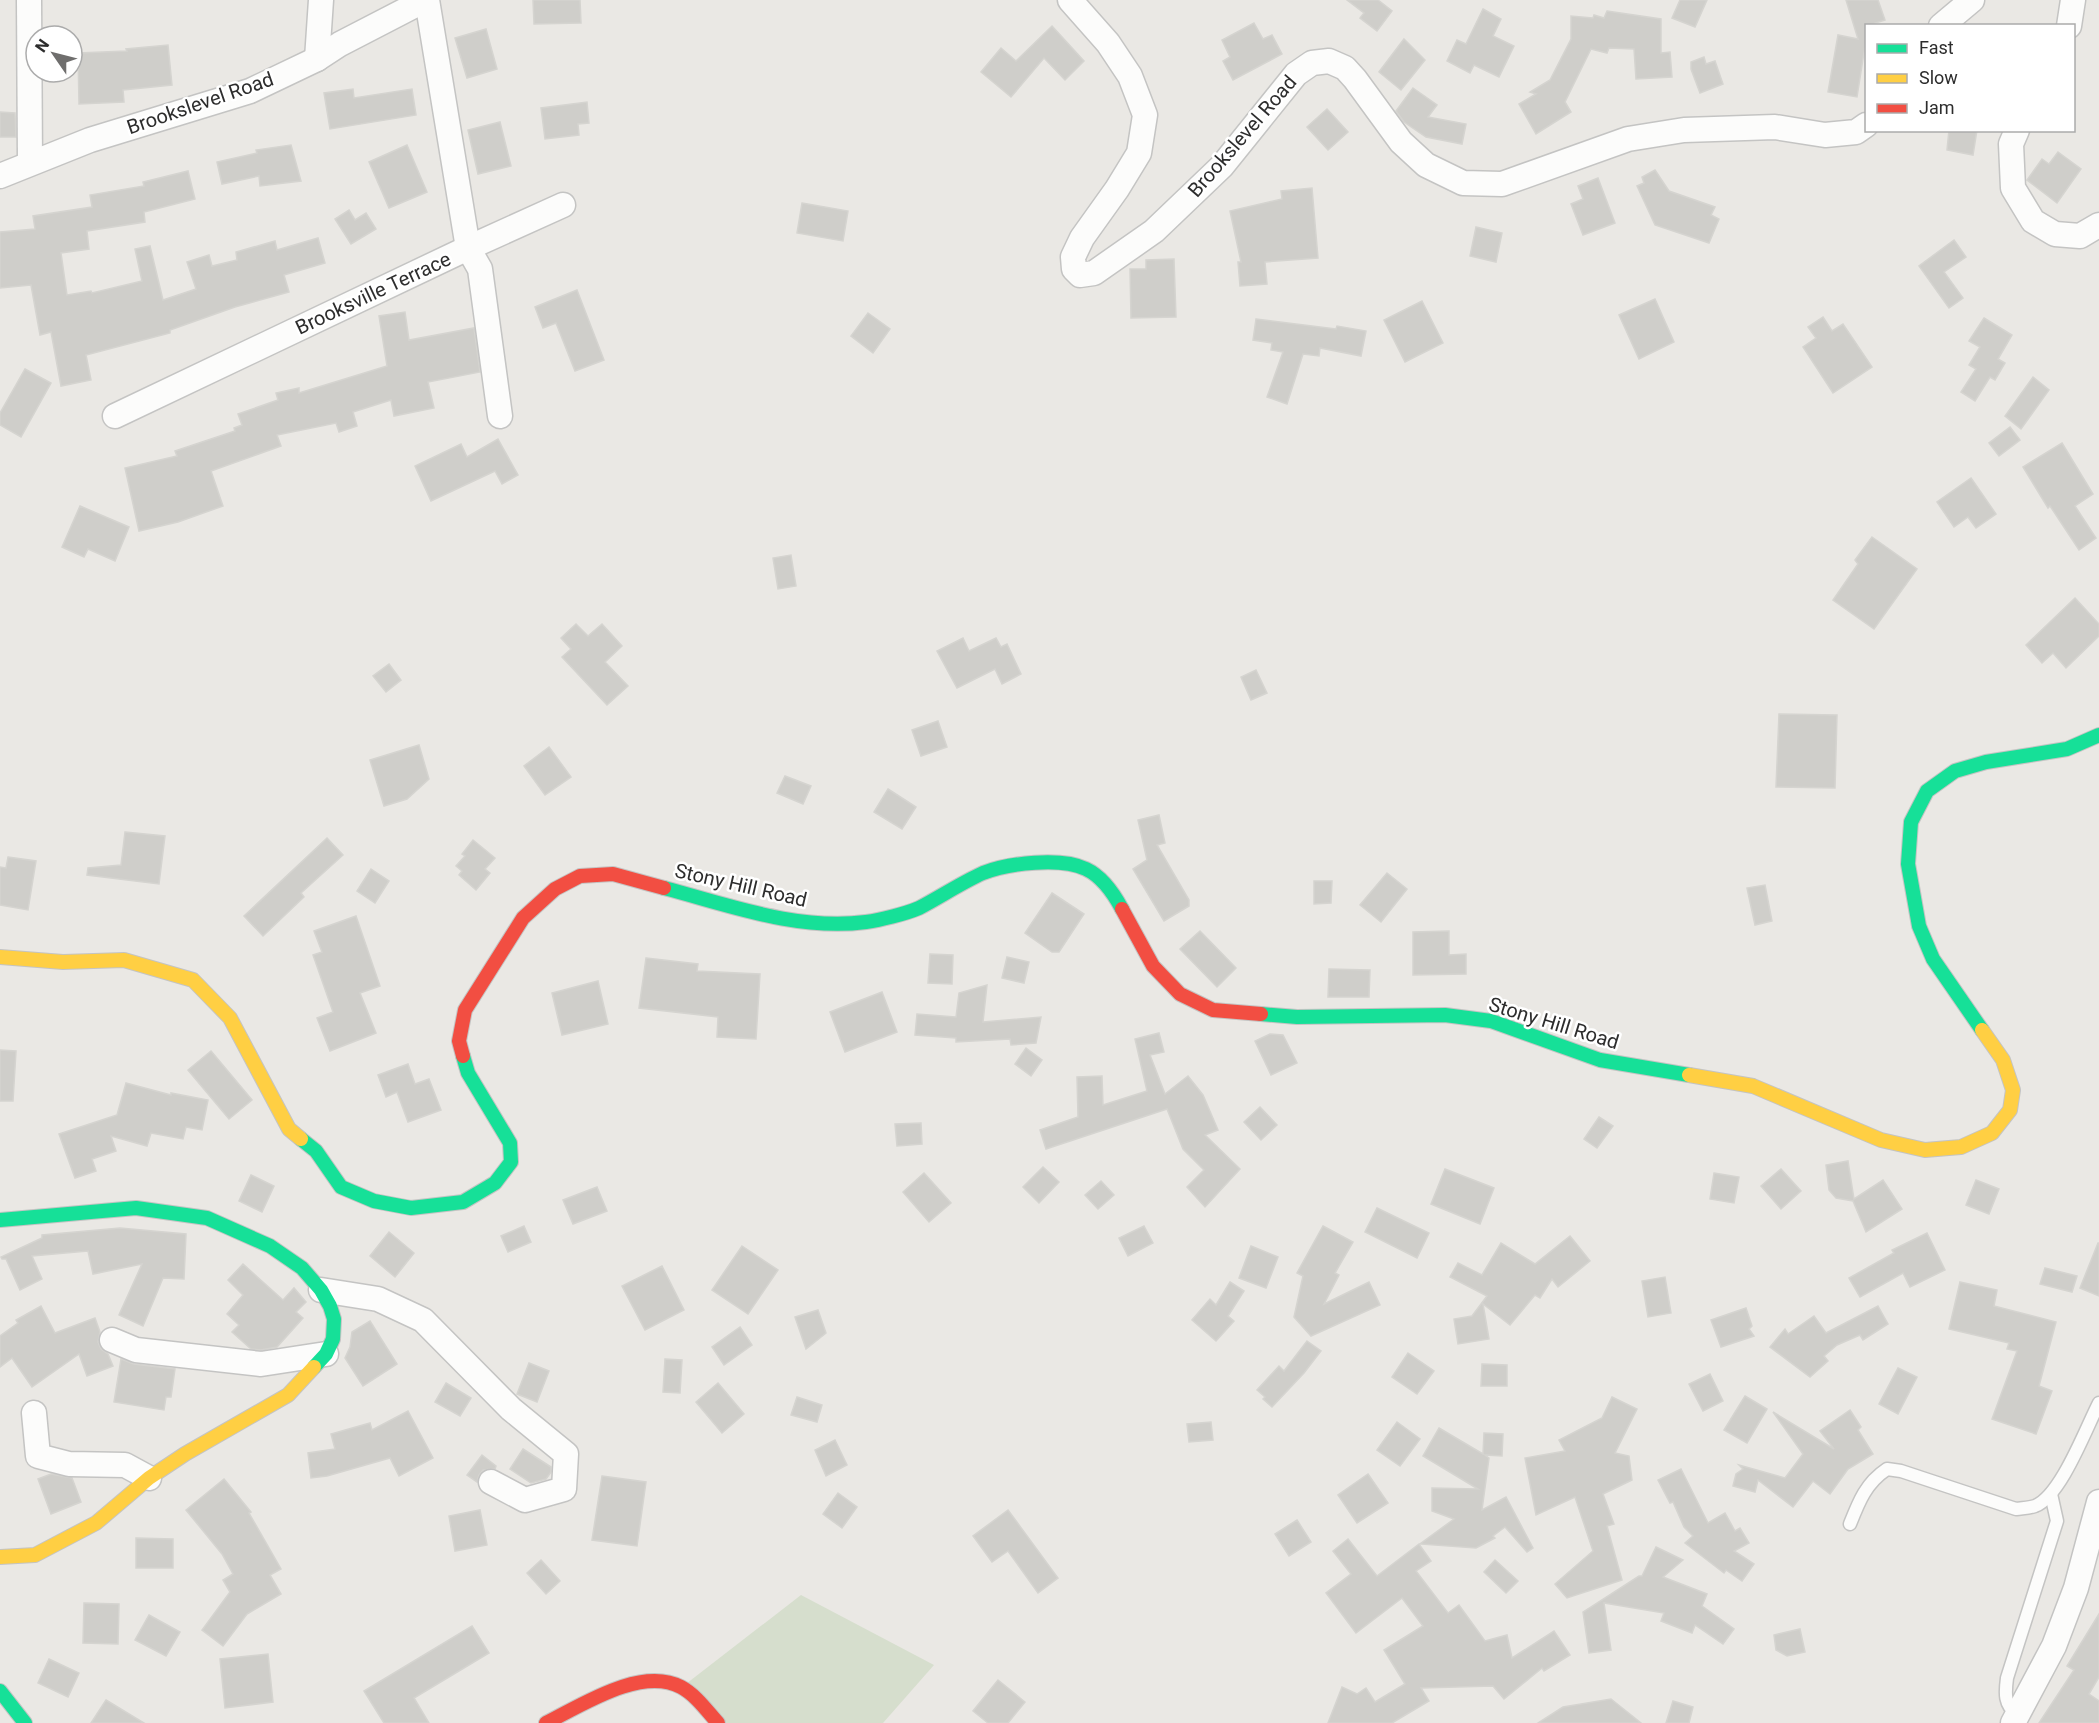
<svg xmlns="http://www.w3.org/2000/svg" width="2099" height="1723" font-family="Roboto,sans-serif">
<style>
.cemetery{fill:#d6decd}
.building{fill:#cfceca;stroke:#d5d4d0;stroke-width:1.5}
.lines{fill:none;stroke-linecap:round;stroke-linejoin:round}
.lane-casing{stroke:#c4c4c3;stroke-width:15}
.street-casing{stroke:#c4c4c3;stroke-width:27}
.fast-casing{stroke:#c4c4c3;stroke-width:16}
.slow-casing{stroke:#c4c4c3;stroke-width:16}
.jam-casing{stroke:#c4c4c3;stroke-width:16}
.lane{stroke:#fcfcfb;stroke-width:12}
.street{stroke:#fcfcfb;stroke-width:24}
.fast{stroke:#16e098;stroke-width:14}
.slow{stroke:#ffcf43;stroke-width:14}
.jam{stroke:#f24e42;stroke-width:14}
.labels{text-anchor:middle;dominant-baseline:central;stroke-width:5;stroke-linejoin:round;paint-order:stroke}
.street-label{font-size:20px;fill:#2d2d2d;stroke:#fff}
</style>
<rect width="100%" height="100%" fill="#eae8e4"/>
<polygon class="cemetery" points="801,1595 934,1665 883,1723 718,1723 682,1687"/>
<g class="building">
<polygon points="533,0 580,0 581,23 534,24"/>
<polygon points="1347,0 1378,0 1392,11 1377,31 1360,18 1364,13"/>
<polygon points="1680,0 1707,0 1695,27 1672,18"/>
<polygon points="1846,0 1878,0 1885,20 1866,26 1866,40 1857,97 1828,92 1838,35 1858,39"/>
<polygon points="1483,9 1501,19 1493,36 1514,46 1499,77 1474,65 1470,73 1447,61 1457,40 1466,44"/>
<polygon points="1607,11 1661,19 1661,53 1670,52 1672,77 1636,79 1634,49 1609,48 1607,53 1591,49 1565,102 1571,112 1536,134 1519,104 1536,94 1530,92 1550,80 1571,39 1571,16 1593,18 1594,15 1604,18"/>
<polygon points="1254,23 1263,39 1272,35 1282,54 1233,80 1223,61 1230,57 1222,40"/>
<polygon points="1052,26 1084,61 1065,80 1044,58 1011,97 981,72 1001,48 1016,61"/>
<polygon points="486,29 497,69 467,78 455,38"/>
<polygon points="1404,39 1425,60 1401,90 1379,72"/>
<polygon points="168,45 172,85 123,90 124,102 79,104 78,53 127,51 126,49"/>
<polygon points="1704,57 1706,64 1715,61 1723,84 1700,93 1691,69 1691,62"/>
<polygon points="1413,88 1437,105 1428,117 1466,124 1462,144 1426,137 1404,122 1396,111"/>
<polygon points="353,89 354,98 412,89 416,115 330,129 324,93"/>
<polygon points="587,102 589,123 578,124 579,135 545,139 541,108"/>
<polygon points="1327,109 1348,132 1328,150 1307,127"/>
<polygon points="0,112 15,113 16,137 0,137"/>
<polygon points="500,122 511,166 478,174 468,130"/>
<polygon points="1949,130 1977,130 1973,155 1947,150"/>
<polygon points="291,145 301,181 260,186 259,176 222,184 217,162 257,153 256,150"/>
<polygon points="407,145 427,192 389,208 369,162"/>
<polygon points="2058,152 2081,169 2057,203 2027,180 2042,159 2049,164"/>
<polygon points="1655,170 1669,191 1715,207 1711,215 1719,219 1709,243 1655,225 1637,186 1644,183 1642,177"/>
<polygon points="188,171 195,199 144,212 145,222 87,231 89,249 61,253 67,295 91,291 92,293 142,281 135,249 150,246 163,300 196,289 187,262 209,255 212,266 237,260 236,252 275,241 277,250 318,238 325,263 284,275 289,292 235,307 170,330 170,333 86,355 91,380 61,386 51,332 40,335 31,285 0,288 0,232 35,229 33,216 92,207 90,195 144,186 143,182"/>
<polygon points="1598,178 1615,223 1583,235 1571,204 1583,199 1578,186"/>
<polygon points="1312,188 1318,258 1265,262 1267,284 1240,286 1238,262 1241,262 1230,211 1282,199 1281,191"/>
<polygon points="802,203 848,211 843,241 797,233"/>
<polygon points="349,210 355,220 366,213 376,229 351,244 335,219"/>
<polygon points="1476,227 1502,233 1496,262 1470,256"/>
<polygon points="1954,240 1966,257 1944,272 1963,298 1949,308 1919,266"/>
<polygon points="1174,259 1176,317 1131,318 1130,269 1146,269 1146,260"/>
<polygon points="577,290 604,360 575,371 556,323 543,328 535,307"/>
<polygon points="1655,299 1674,342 1639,359 1619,315"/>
<polygon points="1422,301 1443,343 1405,362 1384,320"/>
<polygon points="405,312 409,340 474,328 480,372 428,382 434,408 394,416 391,400 353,412 357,426 339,432 336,423 277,435 281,446 211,471 223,506 178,522 139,531 125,468 177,456 175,451 235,431 234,428 242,425 238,414 278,400 276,393 299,388 299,393 387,366 379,316"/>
<polygon points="868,313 890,329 873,353 851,336"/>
<polygon points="1823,317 1832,331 1843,324 1872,367 1833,393 1803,347 1816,338 1808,327"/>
<polygon points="1984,318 2012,335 1998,359 2005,363 1995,380 1990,377 1975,401 1961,392 1976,369 1969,365 1980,347 1969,341"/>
<polygon points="1256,319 1336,329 1337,326 1366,331 1361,356 1320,348 1319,356 1303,354 1287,404 1267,397 1283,352 1271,350 1272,343 1253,340"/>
<polygon points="25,369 51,383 21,437 0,425 0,413"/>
<polygon points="2033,377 2049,390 2021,429 2005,416"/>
<polygon points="2010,427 2020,440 1999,456 1989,443"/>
<polygon points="498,439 518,475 502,484 495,471 431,501 415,466 461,444 467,457"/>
<polygon points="2062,443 2093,494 2075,506 2096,538 2079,550 2050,506 2048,508 2023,467"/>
<polygon points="1971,478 1996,514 1976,528 1968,517 1954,527 1937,502"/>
<polygon points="80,506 129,527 115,561 88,549 84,557 62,547"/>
<polygon points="1872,537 1917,569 1874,629 1833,600 1858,564 1855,560"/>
<polygon points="791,555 796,586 778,589 773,558"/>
<polygon points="2075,598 2099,624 2099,636 2066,668 2053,653 2042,663 2026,645"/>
<polygon points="576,624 588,636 602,624 622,646 605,662 628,686 607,705 562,657 571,649 561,638"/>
<polygon points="963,638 969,651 996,638 1001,647 1007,644 1021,674 1002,684 995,669 957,688 937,651"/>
<polygon points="389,664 401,680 386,692 373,676"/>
<polygon points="1256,670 1267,693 1251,700 1241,677"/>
<polygon points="1779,714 1837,715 1835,788 1776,787"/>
<polygon points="938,721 947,747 921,756 912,730"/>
<polygon points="419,745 429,779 407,799 384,806 370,760"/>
<polygon points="549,747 571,777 545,795 524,766"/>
<polygon points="785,776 811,786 803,804 777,793"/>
<polygon points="888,789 916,807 902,829 874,812"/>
<polygon points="1159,815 1165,843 1157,845 1189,900 1189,906 1164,921 1133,869 1147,860 1138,820"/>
<polygon points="125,832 165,836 159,884 87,875 88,868 121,865"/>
<polygon points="327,838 343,855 301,893 304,897 263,936 244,916"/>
<polygon points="473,840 495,858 485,869 490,873 476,890 459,875 462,871 456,866 465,856 462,854"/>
<polygon points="8,857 36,861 28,910 0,905 0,867 6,868"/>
<polygon points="371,869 389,881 375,903 357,891"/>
<polygon points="1387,873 1407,889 1381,922 1360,905"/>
<polygon points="1314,881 1332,881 1331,903 1314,904"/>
<polygon points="1765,885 1772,921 1755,925 1747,888"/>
<polygon points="1052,893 1084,914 1059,952 1052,952 1025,933"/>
<polygon points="356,916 380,986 360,993 376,1033 330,1051 317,1018 333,1012 313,955 322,952 314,931"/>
<polygon points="1200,931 1236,968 1217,987 1180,949"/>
<polygon points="1449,931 1449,955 1466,954 1466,974 1413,975 1413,932"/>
<polygon points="930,954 953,955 952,984 928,983"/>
<polygon points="1007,957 1029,962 1024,983 1002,978"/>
<polygon points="646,958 698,964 697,971 760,974 756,1039 717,1037 718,1017 639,1008"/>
<polygon points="1329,969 1370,970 1369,997 1328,997"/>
<polygon points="598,981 608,1024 562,1035 552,993"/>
<polygon points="987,985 983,1022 1041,1017 1036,1043 1011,1045 1010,1039 956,1042 956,1038 915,1035 917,1014 956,1017 959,993"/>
<polygon points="882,992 897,1032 845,1052 830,1012"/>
<polygon points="1159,1033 1164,1052 1150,1055 1165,1094 1188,1076 1203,1095 1218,1130 1205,1135 1240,1169 1205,1207 1187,1187 1204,1170 1183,1149 1167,1109 1046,1149 1040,1130 1078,1117 1077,1077 1102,1076 1103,1105 1147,1091 1135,1039"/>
<polygon points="1270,1034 1283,1035 1297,1063 1271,1075 1255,1041"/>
<polygon points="1026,1048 1042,1060 1031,1076 1015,1064"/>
<polygon points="0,1050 16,1051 13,1101 0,1101"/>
<polygon points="211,1051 252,1100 229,1119 188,1070"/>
<polygon points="408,1064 415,1084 429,1079 441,1110 408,1122 397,1092 386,1097 378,1075"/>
<polygon points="126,1083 171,1095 171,1093 208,1100 202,1130 186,1127 183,1139 151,1133 147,1146 111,1136 116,1151 92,1159 96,1171 75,1178 59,1134 117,1115"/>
<polygon points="1260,1107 1277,1125 1261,1140 1244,1122"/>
<polygon points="1599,1117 1613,1126 1597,1148 1584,1139"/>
<polygon points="921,1123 922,1144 897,1146 895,1124"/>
<polygon points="1848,1161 1854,1199 1883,1180 1902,1209 1866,1232 1853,1201 1836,1198 1829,1190 1826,1165"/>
<polygon points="1043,1167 1059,1182 1039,1203 1023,1187"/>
<polygon points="1445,1169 1494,1188 1480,1224 1431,1204"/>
<polygon points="1781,1169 1801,1191 1781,1209 1761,1186"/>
<polygon points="924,1173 951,1203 929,1222 903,1192"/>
<polygon points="1714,1173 1739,1177 1734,1203 1710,1199"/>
<polygon points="251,1175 274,1186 262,1212 239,1201"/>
<polygon points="1976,1180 1999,1189 1989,1214 1966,1205"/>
<polygon points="1101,1181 1114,1195 1098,1209 1085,1195"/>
<polygon points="597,1187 607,1211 573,1224 563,1200"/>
<polygon points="1377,1208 1429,1233 1417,1258 1365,1232"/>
<polygon points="524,1226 531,1242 508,1252 501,1236"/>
<polygon points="1144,1226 1153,1243 1128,1256 1119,1238"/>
<polygon points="1323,1226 1353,1242 1335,1273 1339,1275 1324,1304 1369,1282 1380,1305 1311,1336 1294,1317 1303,1276 1297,1273"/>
<polygon points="120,1228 186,1234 184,1279 163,1278 143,1326 119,1315 142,1264 93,1274 88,1251 32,1256 42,1279 20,1290 6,1259 2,1259 1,1257 42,1238 42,1235"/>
<polygon points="389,1232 414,1253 395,1277 370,1256"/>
<polygon points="1927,1233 1945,1270 1910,1287 1903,1273 1860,1297 1849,1278 1894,1253 1892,1250"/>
<polygon points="1570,1236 1590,1261 1558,1287 1552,1279 1540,1298 1535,1295 1510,1325 1483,1304 1489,1339 1458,1344 1454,1319 1472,1316 1487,1296 1450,1277 1458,1263 1482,1275 1501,1243 1535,1264"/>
<polygon points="2098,1243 2099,1243 2099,1296 2080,1288"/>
<polygon points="742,1246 778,1270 748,1314 712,1290"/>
<polygon points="1251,1246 1278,1257 1266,1288 1239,1278"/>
<polygon points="243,1264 283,1300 294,1288 306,1302 296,1312 303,1318 277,1347 261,1350 251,1349 232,1332 239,1325 227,1314 243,1295 228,1280"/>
<polygon points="662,1266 684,1310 645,1330 622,1286"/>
<polygon points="2045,1268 2077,1276 2072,1292 2040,1284"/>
<polygon points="1665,1277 1671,1313 1648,1317 1642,1281"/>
<polygon points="1230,1282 1244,1291 1228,1316 1234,1321 1216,1341 1192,1320 1210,1299 1216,1305"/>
<polygon points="1960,1282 1997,1290 1994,1306 2056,1322 2039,1386 2052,1391 2036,1434 1992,1419 2017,1351 2007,1349 2009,1343 1949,1329"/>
<polygon points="41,1306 55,1333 95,1318 100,1332 98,1342 101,1349 108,1354 113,1366 87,1376 79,1354 32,1387 12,1358 0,1367 0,1336 18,1323 16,1320"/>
<polygon points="1878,1306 1888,1324 1863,1340 1860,1335 1837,1345 1824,1356 1828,1361 1810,1377 1770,1347 1785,1329 1788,1334 1814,1316 1826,1333"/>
<polygon points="1746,1308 1752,1326 1749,1329 1754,1336 1721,1347 1711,1320"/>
<polygon points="818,1310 826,1333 806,1349 795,1317"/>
<polygon points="370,1321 397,1364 363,1386 345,1358 350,1347 352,1332"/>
<polygon points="740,1327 752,1345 724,1365 712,1347"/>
<polygon points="1307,1341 1321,1351 1304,1373 1272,1407 1263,1399 1265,1397 1257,1390 1279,1366 1284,1371"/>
<polygon points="1408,1353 1434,1371 1417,1394 1392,1377"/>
<polygon points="121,1359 134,1364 175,1369 171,1397 166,1397 164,1410 114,1402"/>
<polygon points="665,1359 682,1360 680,1393 663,1392"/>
<polygon points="529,1363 549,1371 537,1402 517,1394"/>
<polygon points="1482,1364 1507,1365 1507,1386 1481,1386"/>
<polygon points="1898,1368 1917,1377 1898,1414 1879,1404"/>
<polygon points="1710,1374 1723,1401 1703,1411 1689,1384"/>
<polygon points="446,1383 471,1398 460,1416 435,1402"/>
<polygon points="718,1383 744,1414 722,1433 696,1402"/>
<polygon points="1745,1396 1767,1409 1747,1443 1724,1430"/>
<polygon points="797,1397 822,1405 817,1422 791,1415"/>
<polygon points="1612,1397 1637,1409 1615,1453 1629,1456 1632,1480 1603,1494 1614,1524 1607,1526 1622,1580 1567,1598 1555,1584 1593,1551 1575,1497 1536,1515 1525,1458 1565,1451 1559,1440 1602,1418"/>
<polygon points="1850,1410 1861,1427 1858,1430 1873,1454 1848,1469 1830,1494 1813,1481 1793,1507 1758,1480 1755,1492 1733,1486 1736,1474 1743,1469 1739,1465 1785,1478 1803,1454 1773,1412 1834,1449 1820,1431"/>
<polygon points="408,1411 433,1458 399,1476 390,1458 327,1476 311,1478 308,1453 335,1449 331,1434 370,1423 372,1430"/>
<polygon points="1211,1422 1213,1440 1189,1442 1187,1424"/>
<polygon points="1397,1422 1420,1439 1400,1466 1377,1450"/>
<polygon points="1439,1428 1483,1454 1484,1433 1503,1434 1502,1456 1485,1455 1489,1458 1482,1510 1506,1497 1533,1548 1527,1552 1505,1527 1493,1536 1495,1538 1476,1548 1420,1544 1454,1519 1432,1511 1432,1488 1478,1489 1423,1456"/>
<polygon points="835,1440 847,1465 826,1476 815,1450"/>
<polygon points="523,1449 551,1467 551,1472 546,1479 531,1483 510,1469"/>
<polygon points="482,1455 496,1466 495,1469 483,1470 479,1475 477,1482 467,1475"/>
<polygon points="1681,1469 1708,1523 1725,1513 1735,1531 1740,1528 1749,1543 1734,1551 1754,1564 1742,1581 1726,1570 1724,1573 1685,1543 1693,1536 1684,1527 1673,1502 1670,1503 1658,1480"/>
<polygon points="51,1474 72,1478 81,1502 51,1514 38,1479"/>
<polygon points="1368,1474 1388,1503 1357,1523 1338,1495"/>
<polygon points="602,1476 646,1482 637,1546 592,1540"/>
<polygon points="224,1479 251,1512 249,1513 281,1569 270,1575 281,1594 247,1614 223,1646 202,1630 230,1592 223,1580 233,1574 222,1554 186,1510"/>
<polygon points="838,1493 857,1507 842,1528 823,1514"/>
<polygon points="480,1510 487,1545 455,1551 449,1516"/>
<polygon points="1008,1510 1058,1578 1038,1593 1008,1551 992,1562 973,1536"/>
<polygon points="1297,1520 1311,1542 1289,1556 1275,1534"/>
<polygon points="136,1538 173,1539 173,1568 136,1568"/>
<polygon points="1348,1539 1377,1576 1419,1544 1431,1561 1416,1571 1448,1613 1459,1605 1485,1641 1507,1635 1512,1658 1554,1631 1570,1655 1544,1671 1542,1668 1504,1699 1493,1686 1421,1688 1429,1701 1392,1723 1328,1723 1342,1687 1357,1694 1366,1688 1375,1702 1405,1684 1384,1650 1423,1626 1402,1598 1356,1633 1326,1593 1351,1574 1333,1551"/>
<polygon points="1656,1547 1683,1560 1663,1577 1707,1594 1702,1606 1734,1629 1723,1644 1695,1625 1692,1633 1661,1621 1664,1613 1604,1603 1611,1650 1589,1653 1583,1612 1639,1576 1642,1576"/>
<polygon points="541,1560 560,1581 546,1594 527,1573"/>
<polygon points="1495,1560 1518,1581 1506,1593 1484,1572"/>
<polygon points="84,1603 119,1604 118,1644 83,1643"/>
<polygon points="2099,1614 2099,1677 2089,1694 2099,1701 2099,1723 2039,1723 2074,1670 2067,1666"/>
<polygon points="149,1615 180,1632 166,1656 135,1640"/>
<polygon points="472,1626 489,1653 414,1698 429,1723 384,1723 364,1691"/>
<polygon points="1800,1629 1805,1652 1787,1656 1776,1650 1774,1635"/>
<polygon points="268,1654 273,1702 225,1708 220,1659"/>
<polygon points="49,1659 79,1673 68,1697 38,1683"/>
<polygon points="998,1680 1025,1702 1008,1723 988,1723 973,1711"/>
<polygon points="1611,1699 1641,1723 1538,1723 1563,1707"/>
<polygon points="106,1700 144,1723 91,1723"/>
<polygon points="1673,1701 1693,1707 1689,1723 1666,1723"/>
</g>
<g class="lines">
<g class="lane-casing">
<g id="lane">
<path d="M1850 1524C1859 1501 1866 1483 1887 1469L1901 1471 2016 1509C2022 1508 2029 1508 2035 1506 2061 1496 2086 1428 2099 1403"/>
<path d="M2017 1714C2004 1705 2005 1693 2007 1678L2057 1521 2051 1494"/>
</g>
</g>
<g class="street-casing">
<g id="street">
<polyline points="29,0 30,163"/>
<polyline points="427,0 468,248 480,269 500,416"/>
<polyline points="1070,0 1108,43 1130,76 1145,115 1139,153 1117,189 1082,238 1073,257 1074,269 1080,275 1094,273 1154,231 1222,166 1296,74 1312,63 1329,61 1345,68 1355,79 1401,142 1426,165 1463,183 1502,184 1628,139 1684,130 1775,127 1825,135 1856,132 1866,125"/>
<polyline points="1941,26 1972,0"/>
<polyline points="2069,26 2073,0"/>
<polyline points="317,59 321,0"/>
<polyline points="2017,130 2011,144 2013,188 2033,221 2055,234 2080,236 2099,225"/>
<polyline points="0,176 90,140 250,91 317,59 340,44 425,0"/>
<polyline points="115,416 468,248 563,205"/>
<polyline points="321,1290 378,1299 423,1320 511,1409 566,1454 564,1489 525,1500 491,1482"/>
<polyline points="112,1340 136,1350 261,1364 326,1354"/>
<polyline points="34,1413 38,1456 69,1464 125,1465 149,1478"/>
<polyline points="2013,1723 2054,1646 2076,1588 2099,1502"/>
</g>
</g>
<g class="fast-casing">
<g id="fast">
<path d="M664 888C729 905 797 931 866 922 880 920 905 914 919 908 940 897 961 883 983 873 1009 863 1061 857 1086 869 1103 877 1114 894 1122 909"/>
<polyline points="1261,1014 1297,1017 1445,1015 1491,1021 1600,1060 1689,1075"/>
<polyline points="1982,1030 1933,959 1919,926 1908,864 1911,822 1927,791 1955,771 1986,762 2067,749 2099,735"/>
<polyline points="301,1139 316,1151 341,1187 374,1201 411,1208 463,1202 495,1183 511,1162 510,1143 468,1073 463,1056"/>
<polyline points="0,1220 136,1208 207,1218 270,1246 302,1268 321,1290 330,1306 334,1319 333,1339 326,1354 314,1367"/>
<polyline points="0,1691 25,1723"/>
</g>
</g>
<g class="slow-casing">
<g id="slow">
<polyline points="0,957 63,962 124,960 193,980 230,1018 289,1129 301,1139"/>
<polyline points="1689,1075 1753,1086 1881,1140 1925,1150 1961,1147 1992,1133 2010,1110 2013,1090 2003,1060 1982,1030"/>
<polyline points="0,1557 35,1555 96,1523 149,1478 185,1454 288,1395 314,1367"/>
</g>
</g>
<g class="jam-casing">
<g id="jam">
<polyline points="1122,909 1153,966 1180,994 1213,1010 1261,1014"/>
<polyline points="463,1056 459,1041 465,1010 523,918 555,889 580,876 613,874 664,888"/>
<path d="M546 1723C582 1705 641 1666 681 1687 696 1695 707 1711 718 1723"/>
</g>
</g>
<use href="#lane" class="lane"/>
<use href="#street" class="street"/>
<use href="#fast" class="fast"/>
<use href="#slow" class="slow"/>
<use href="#jam" class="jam"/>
</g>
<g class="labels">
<g class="street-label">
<text transform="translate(200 103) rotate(-19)">Brookslevel Road</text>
<text transform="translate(1242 136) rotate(-49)">Brookslevel Road</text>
<text transform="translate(373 293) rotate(-25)">Brooksville Terrace</text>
<text transform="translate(741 885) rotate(13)">Stony Hill Road</text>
<text transform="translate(1554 1023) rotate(17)">Stony Hill Road</text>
</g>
</g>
<rect x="1865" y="24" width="210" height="108" fill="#ffffff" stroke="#ababab" stroke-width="1.5"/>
<rect x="1877" y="44" width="30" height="9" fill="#16e098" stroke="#ababab" stroke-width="1.5"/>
<text x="1919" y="54" font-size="18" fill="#2d2d2d">Fast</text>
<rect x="1877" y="74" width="30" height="9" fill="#ffcf43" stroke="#ababab" stroke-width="1.5"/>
<text x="1919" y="84" font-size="18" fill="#2d2d2d">Slow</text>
<rect x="1877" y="104" width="30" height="9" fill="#f24e42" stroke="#ababab" stroke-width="1.5"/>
<text x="1919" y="114" font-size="18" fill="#2d2d2d">Jam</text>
<g transform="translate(54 54) rotate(305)"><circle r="28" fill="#ffffff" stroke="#ababab" stroke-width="1.5"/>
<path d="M0-4.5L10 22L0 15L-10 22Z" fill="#6f6e6d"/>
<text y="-9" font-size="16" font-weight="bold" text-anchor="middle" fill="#2d2d2d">N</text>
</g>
</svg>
